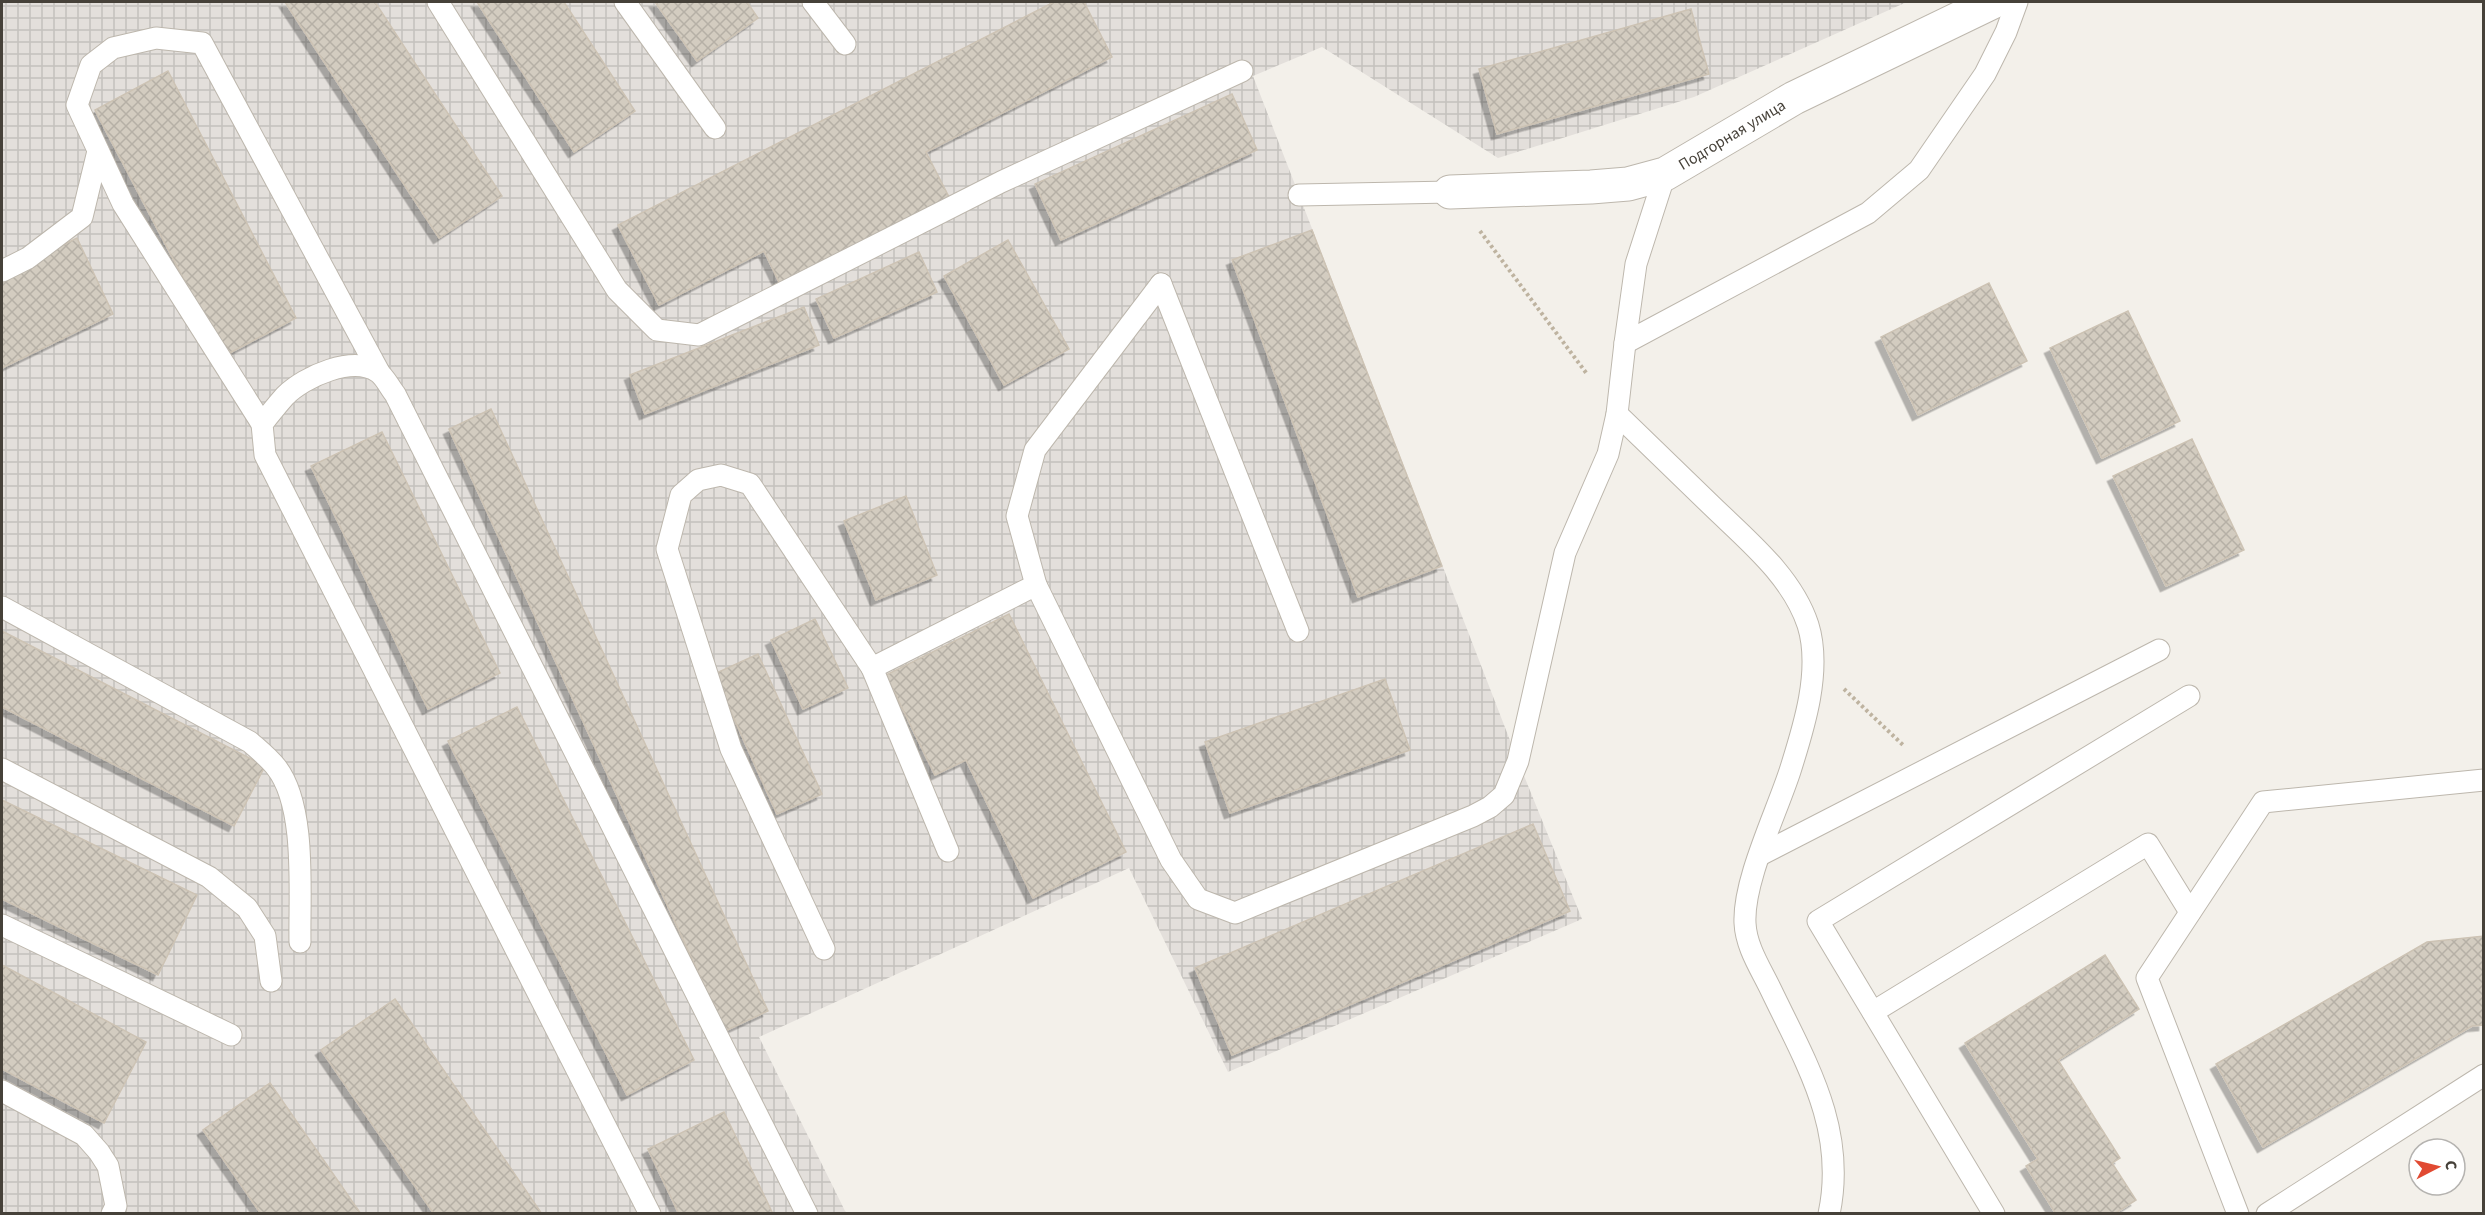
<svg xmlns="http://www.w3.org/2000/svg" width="2485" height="1215" font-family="'Source Sans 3',sans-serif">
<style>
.industrial{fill:url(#industrial-grid)}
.building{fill:url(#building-cross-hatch);stroke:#cdc3b4;stroke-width:1.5;filter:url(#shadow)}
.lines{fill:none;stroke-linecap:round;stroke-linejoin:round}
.lane-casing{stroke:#bdb7ad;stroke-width:23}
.street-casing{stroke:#bdb7ad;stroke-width:35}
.path{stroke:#beb3a0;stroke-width:4;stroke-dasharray:3 3;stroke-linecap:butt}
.lane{stroke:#fff;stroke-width:21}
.street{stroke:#fff;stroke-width:33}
.labels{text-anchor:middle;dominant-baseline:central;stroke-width:6;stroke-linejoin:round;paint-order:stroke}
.street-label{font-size:16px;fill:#464139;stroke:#fff}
</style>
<defs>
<pattern id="industrial-grid" width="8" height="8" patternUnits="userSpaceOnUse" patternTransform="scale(1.5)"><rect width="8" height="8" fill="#e3dfdb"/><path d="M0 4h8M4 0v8" fill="none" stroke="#c4c1bd"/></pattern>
<pattern id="building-cross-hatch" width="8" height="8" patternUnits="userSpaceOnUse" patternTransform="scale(1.5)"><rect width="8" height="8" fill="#d3ccc0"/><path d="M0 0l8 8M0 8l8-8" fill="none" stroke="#b6b0a6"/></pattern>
<filter id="shadow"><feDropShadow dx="-5.5" dy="5.5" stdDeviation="0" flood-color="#0004"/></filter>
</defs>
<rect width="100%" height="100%" fill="#f3f0ea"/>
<polygon class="industrial" points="2,2 1907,2 1694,97 1498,158 1322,47 1253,76 1518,761 1582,919 1228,1072 1129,868 759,1037 846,1213 2,1214"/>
<g class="building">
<polygon points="285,2 375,2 502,196 439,238"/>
<polygon points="477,2 564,2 635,111 574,152"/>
<polygon points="655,2 747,2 758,18 697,61"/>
<polygon points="1054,2 1084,2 1112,57 926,152 950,199 781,286 764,251 659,305 618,225"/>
<polygon points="1691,9 1709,74 1497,134 1479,69"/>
<polygon points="168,71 296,318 224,356 95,110"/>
<polygon points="1232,94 1257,150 1061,240 1035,184"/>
<polygon points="1312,230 1442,566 1358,597 1232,260"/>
<polygon points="77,238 113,314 2,368 2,275"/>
<polygon points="1008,240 1069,349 1004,385 944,276"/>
<polygon points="919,252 937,292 834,338 816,299"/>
<polygon points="1989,283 2027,361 1918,415 1881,337"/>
<polygon points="804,307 819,345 645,414 630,375"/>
<polygon points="2128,311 2180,421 2102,458 2050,348"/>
<polygon points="491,409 768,1011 725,1031 449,429"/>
<polygon points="382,432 500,673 428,709 311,466"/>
<polygon points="2192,439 2244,550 2166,586 2113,476"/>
<polygon points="906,496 937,575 876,600 844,521"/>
<polygon points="1009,614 1126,852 1033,898 966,760 935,775 886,675"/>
<polygon points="815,619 848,688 803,709 771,640"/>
<polygon points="2,631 265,766 234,826 2,707"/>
<polygon points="758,654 822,794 777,814 714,674"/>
<polygon points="1385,679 1410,750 1230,813 1205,742"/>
<polygon points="517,707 694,1060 627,1095 448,741"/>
<polygon points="2,800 197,895 158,975 2,899"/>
<polygon points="1533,824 1570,911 1232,1055 1195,968"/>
<polygon points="2484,936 2484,1025 2472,1026 2263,1147 2216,1064 2427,942"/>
<polygon points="2105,955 2139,1009 2058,1060 2120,1158 2112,1163 2136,1200 2114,1214 2056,1214 2026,1166 2038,1159 1965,1043"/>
<polygon points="2,965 146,1042 104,1123 2,1069"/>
<polygon points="395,999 542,1214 434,1214 321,1050"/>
<polygon points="270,1083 361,1214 261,1214 203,1130"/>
<polygon points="724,1112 773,1214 679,1214 648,1149"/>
</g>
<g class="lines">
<g class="lane-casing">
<g id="lane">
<polyline points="438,2 617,290 657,330 699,335 1001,182 1242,71"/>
<polyline points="625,2 715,128"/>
<polyline points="813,2 845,44"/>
<polyline points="1665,174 1636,264 1625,343 1868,213 1919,170 1985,74 2006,32 2017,2"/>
<polyline points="1299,195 1450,192"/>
<polyline points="2,271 28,258 82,217 98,151"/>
<polyline points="1161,284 1035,450 1017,516 1036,585 1171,860 1198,899 1235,913 1473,816 1490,807 1504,795 1518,761 1565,553 1608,454 1617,414 1625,343"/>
<polyline points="1161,284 1298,631"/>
<path d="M1617 414C1648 444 1680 475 1711 505 1747 540 1792 576 1808 625 1822 670 1804 727 1790 771 1776 814 1743 881 1745 923 1746 947 1761 969 1771 990 1806 1063 1847 1129 1829 1214"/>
<polyline points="262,424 123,204 77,105 91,65 113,48 156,38 202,43 379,372"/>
<path d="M2 607 250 742C259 750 269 758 276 767 307 806 299 894 300 942"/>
<polyline points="872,668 948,851"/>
<polyline points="2,769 209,877 247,908 265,936 271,981"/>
<polyline points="1760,855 2159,650"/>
<polyline points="2,925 231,1035"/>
<polyline points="824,949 731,749 667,549 681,495 698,480 721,475 750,484 872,668 1036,585"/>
<polyline points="1873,1012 2148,844 2190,912"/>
<polyline points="2,1091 84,1135 99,1152 108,1166 116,1206 112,1214"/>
<path d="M650 1214 265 455 262 424C269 415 277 405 285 396 305 376 353 355 378 372 385 377 390 388 395 394L807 1214"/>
<polyline points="1994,1214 1818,921 2189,696"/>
<polyline points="2238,1214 2147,978 2263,802 2484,780"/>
<polyline points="2267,1214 2484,1075"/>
</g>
</g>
<g class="street-casing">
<polyline id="street" points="1450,192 1591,187 1628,184 1665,174 1794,98 1993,2"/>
</g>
<g class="path">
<polyline points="1480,231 1587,374"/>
<polyline points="1844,689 1903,745"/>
</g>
<use href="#lane" class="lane"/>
<use href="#street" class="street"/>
</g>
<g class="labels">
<g class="street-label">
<text transform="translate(1732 135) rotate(-31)">Подгорная улица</text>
</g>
</g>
<rect width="2485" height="1215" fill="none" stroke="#464139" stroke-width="6"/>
<g transform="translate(2437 1167) rotate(83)"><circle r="28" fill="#ffffff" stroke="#b5b3b0" stroke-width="1.5"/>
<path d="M0-4.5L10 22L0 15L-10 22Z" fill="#e14a32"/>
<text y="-9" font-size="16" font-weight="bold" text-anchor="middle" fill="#464139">С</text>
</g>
</svg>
